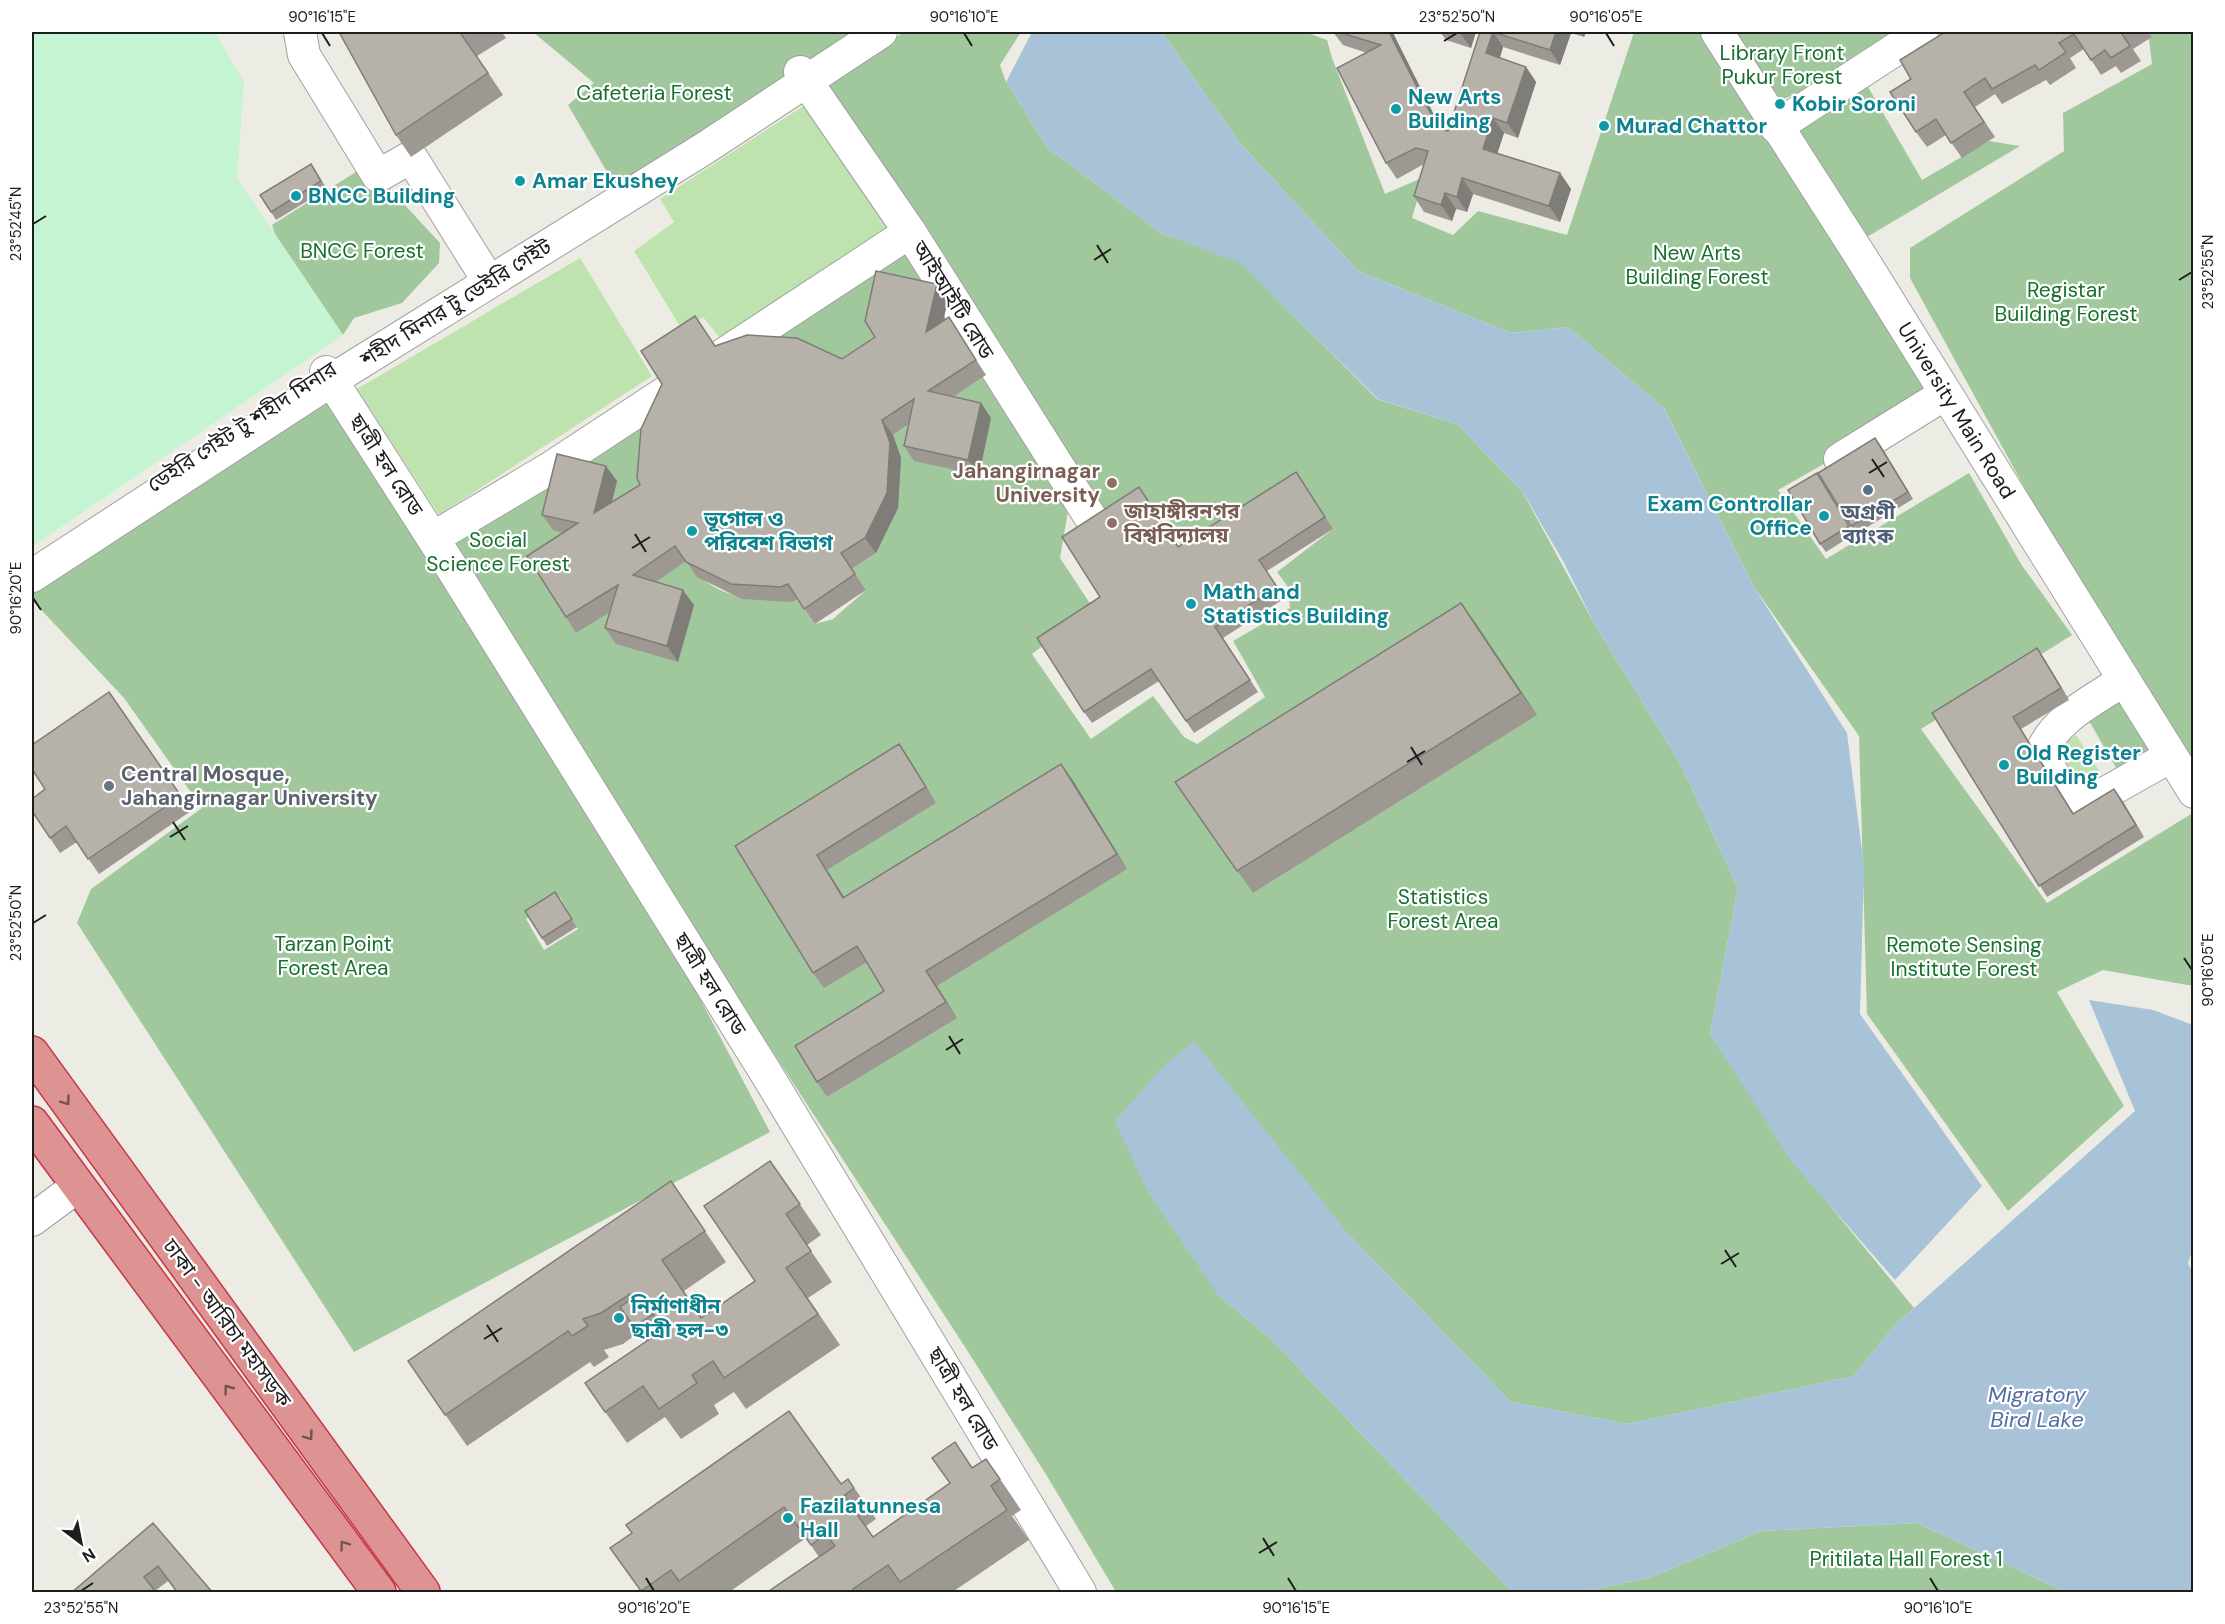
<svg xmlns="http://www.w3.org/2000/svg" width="2225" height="1624" font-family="'DM Sans','Noto Sans Bengali',sans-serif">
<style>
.grass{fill:#bee3ae}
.forest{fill:#a1c89c;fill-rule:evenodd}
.park{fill:#c4f4d1}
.water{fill:#a8c3d7}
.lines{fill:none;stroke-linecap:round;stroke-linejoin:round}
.minor-casing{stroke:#a1a1a1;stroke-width:34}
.highway-casing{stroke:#c7354b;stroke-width:36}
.minor{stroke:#fff;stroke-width:32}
.highway{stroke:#dd9392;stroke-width:33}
.wall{fill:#9d9992}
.shaded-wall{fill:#7f7d77}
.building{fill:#b6b2aa;stroke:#7f7d77;stroke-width:1.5}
.oneway{stroke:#735252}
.ticks{fill:none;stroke:#1d1d1d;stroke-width:2}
.culture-dot{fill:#0f9aa8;stroke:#fff;stroke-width:2}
.education-dot{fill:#8d6e63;stroke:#fff;stroke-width:2}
.service-dot{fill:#5c6f8a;stroke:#fff;stroke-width:2}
.worship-dot{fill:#6b7280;stroke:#fff;stroke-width:2}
.labels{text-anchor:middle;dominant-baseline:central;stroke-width:4.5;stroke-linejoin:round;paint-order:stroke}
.park-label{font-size:21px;fill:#16702f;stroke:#fff}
.culture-label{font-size:21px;font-weight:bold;fill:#0d838f;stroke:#fff;text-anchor:start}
.street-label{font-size:21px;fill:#1d1d1d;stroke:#fff}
.education-label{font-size:21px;font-weight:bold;fill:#785e54;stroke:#fff;text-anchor:end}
.service-label{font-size:21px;font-weight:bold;fill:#4e5e75;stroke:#fff}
.worship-label{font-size:21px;font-weight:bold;fill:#5b616d;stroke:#fff;text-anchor:start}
.water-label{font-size:22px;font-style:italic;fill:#536ca3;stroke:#fff}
.neatline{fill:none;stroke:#1d1d1d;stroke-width:2}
.ticks-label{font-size:15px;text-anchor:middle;fill:#1d1d1d}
</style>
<rect width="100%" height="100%" fill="#edece4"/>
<g class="grass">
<polygon points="808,103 888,228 720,338 703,317 683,331 634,251 674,222 660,199"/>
<polygon points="580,258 652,376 439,515 357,389"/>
<polygon points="2076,735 2100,772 2078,787 2055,748"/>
</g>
<g class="forest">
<polygon points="533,32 865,32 617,189 568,105 594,83"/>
<path d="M904 32H1021L1000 65 1006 82 1048 148 1161 233 1240 262 1377 399 1457 424 1522 491 1595 625 1680 763 1738 888 1710 1034 1823 1197 1914 1308 1894 1326 1854 1376 1628 1424 1511 1402 1351 1237 1218 1295 1271 1339 1512 1592H1116L1047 1476 965 1347 439 539 658 401 648 493 589 539 577 632 686 561C715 602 755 599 800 600L815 624 833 619 866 590 852 569 876 553 893 435 986 375 1068 511 1060 558 1093 608 1032 654 1091 739 1153 696 1184 737 1197 744 1265 697 1233 641 1290 608 1288 587 1277 572 1333 529 1182 546 1168 517 1147 499 1112 521 823 86Z"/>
<polygon points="1162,32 1305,32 1327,40 1332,58 1385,194 1424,177 1412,218 1453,235 1478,211 1567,235 1634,32 1708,32 1931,391 1829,461 1778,490 1826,559 1969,473 2021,564 2072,635 1921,729 2047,903 2191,814 2193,818 2193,986 2103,970 2057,992 2124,1106 2008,1211 1867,1014 1859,736 1754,587 1664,408 1568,327 1511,333 1358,271 1238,141"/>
<polygon points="1719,32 1919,32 1859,72 1766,105"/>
<polygon points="2148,32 2193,32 2193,792 2171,756 1910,278 1910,248 2064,151 2063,113 2152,64"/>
<polygon points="1865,82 1922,180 1989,141 2020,146 1862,240 1794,127"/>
<polygon points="370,163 378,176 440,243 439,263 402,303 354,318 343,335 275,234 272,225"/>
<polygon points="912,236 969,326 876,336 852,375 758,350"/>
<path d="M331 381 643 890 770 1132 354 1352 77 923 91 889 202 808 124 698 32 600V577ZM560 897 578 929 544 950 526 919Z"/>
<polygon points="2125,691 2157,749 2118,771 2085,714"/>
<polygon points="1917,1523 2066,1592 1581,1592 1652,1577 1761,1531"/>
</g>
<polygon class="park" points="32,32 215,32 244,82 237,178 343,335 32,547"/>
<g class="water">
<polygon points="1032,32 1162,32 1238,141 1358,271 1511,333 1568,327 1664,408 1754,587 1847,733 1864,866 1860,1014 1982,1186 1895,1280 1792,1162 1710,1034 1738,888 1680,763 1595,625 1563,561 1522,491 1457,424 1378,399 1240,263 1161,233 1048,148 1006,82"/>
<polygon points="2089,1000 2153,1010 2193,1025 2194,1246 2188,1263 2194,1276 2193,1592 2066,1592 1917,1523 1761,1531 1652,1577 1581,1592 1512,1592 1271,1339 1218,1295 1147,1190 1115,1121 1164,1066 1194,1041 1351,1237 1511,1402 1628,1424 1854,1376 1894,1326 2135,1111"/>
</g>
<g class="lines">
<g class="minor-casing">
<g id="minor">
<polyline points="300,32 304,55 378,176 411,157 483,272 486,284"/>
<path id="s1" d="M1717 32 1863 260 2194 792"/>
<polyline points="800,72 910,232 1094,523"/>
<polyline points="1776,127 1922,32"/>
<polyline points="326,372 450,565 766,1073 1080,1592"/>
<polyline points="1840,459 1945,394"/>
<polyline points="433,538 552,467 910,232"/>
<polyline points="32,576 332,380 705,148 881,32"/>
<path d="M2124 680C2094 700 2055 718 2041 753 2055 775 2064 806 2095 799L2171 756"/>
<polyline points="32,1220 78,1186"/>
</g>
</g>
<g class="highway-casing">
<g id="highway">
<polyline points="32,1053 423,1592"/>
<polyline points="32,1123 379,1592"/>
</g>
</g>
<use href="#minor" class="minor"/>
<use href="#highway" class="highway"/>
</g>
<g class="wall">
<polygon points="339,32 502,32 506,38 477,56 503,95 411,157 396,135"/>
<polygon points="1333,32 1393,32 1393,33 1441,129 1448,131 1480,32 1586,32 1584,37 1571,33 1560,65 1503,47 1500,58 1526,67 1536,82 1518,138 1504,133 1497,153 1560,173 1571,189 1560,222 1473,194 1467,212 1456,209 1452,221 1424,212 1414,196 1424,164 1397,179 1386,163 1367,53 1343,45"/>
<polygon points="1440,32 1476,32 1471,48 1446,40"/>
<polygon points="1945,32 2148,32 2152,37 2133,49 2141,61 2121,73 2116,66 2101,75 2084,49 2070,58 2076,68 2050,85 2046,80 2002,104 1995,94 1975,107 1995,137 1962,158 1946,135 1927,147 1916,132"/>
<polygon points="311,164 327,189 276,220 271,212"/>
<polygon points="948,300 943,321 959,333 986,375 953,397 981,403 991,418 979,475 914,461 904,446 908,425 893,435 901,458 898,508 876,553 852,569 866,590 815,624 798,599 792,602 742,599 697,577 686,561 656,582 694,605 678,662 616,644 605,628 610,612 576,633 566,617 563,533 553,530 542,515 617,481 612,502 640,485 715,345 842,359"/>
<polygon points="1875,438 1913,499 1856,534 1851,526"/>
<polygon points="1822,481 1854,534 1826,552 1820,544"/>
<polygon points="1304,484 1333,529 1267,571 1285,598 1223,638 1258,692 1194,733 1159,681 1092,723 1084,712 1100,597 1139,487 1179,547"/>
<polygon points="1461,603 1537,715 1253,893 1175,782"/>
<polygon points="2045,660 2069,700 2021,729 2074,814 2114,789 2144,837 2047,897 1932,713"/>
<polygon points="109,692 191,811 99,874 77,842 60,853 32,811"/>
<polygon points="899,744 910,760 936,803 827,870 844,897 1072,779 1127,869 937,986 957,1018 827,1097 817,1082 884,991 867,962 824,988 813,973 735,846"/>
<polygon points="555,892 577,927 547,946 542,938"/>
<polygon points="770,1161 821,1235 807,1245 832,1282 808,1298 840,1345 746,1409 734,1392 714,1405 719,1414 681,1439 665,1417 627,1443 585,1383 645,1342 638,1333 623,1344 604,1350 609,1357 594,1367 590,1362 467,1446 408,1361 671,1181 726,1262 684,1291 702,1317 755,1281"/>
<polygon points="986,1459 1021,1510 1012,1516 1029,1540 951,1593 766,1593 819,1557 806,1538 728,1593 642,1593 610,1548 841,1484 848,1479 876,1519 866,1526 873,1537"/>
<polygon points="153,1523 213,1593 177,1593 168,1581 155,1591 156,1593 71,1593"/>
</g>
<g class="shaded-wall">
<polygon points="1389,32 1393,32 1393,33 1448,143 1438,128"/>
<polygon points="1460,32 1476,32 1471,48 1460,33"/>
<polygon points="1493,32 1503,47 1496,69 1486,53"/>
<polygon points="1556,32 1570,32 1571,33 1560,65 1550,50"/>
<polygon points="1580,32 1586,32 1584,37"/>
<polygon points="1526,67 1536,82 1518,138 1507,123"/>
<polygon points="1493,118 1504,133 1494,164 1483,149"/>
<polygon points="1560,173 1571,189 1560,222 1549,206"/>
<polygon points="1462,178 1473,194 1467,212 1457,197"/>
<polygon points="1445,193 1456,209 1452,221 1441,205"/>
<polygon points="937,284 948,300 937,347 926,332"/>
<polygon points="981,403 991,418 979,475 968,460"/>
<polygon points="882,420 893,435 901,458 898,508 876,553 865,538"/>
<polygon points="1875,438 1881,446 1913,499 1908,492"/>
<polygon points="606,466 617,481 605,529 594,513"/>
<polygon points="683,590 694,605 678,662 667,646"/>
<polygon points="1461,603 1477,625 1537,715 1521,693"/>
<polygon points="2037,648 2045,660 2069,700 2061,688"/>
<polygon points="2013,717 2021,729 2081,826 2073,814"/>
<polygon points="899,744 910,760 936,803 926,787"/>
<polygon points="1061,764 1072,779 1127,869 1117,854"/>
<polygon points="2114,789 2122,800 2144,837 2136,825"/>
<polygon points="817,855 827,870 854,913 843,898"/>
<polygon points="926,971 937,986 957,1018 946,1002"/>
<polygon points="986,1459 1007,1490 1021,1510 1000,1479"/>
</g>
<g class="building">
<polygon points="339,32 465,32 461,34 488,73 396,135"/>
<polygon points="1338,32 1389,32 1438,128 1448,131 1480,32 1493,32 1486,53 1526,67 1507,123 1493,118 1483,149 1560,173 1549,206 1462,178 1457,197 1445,193 1441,205 1414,196 1428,151 1416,148 1386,163 1337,68 1381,45"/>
<polygon points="1493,32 1556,32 1550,50"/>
<polygon points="1945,32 2126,32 2122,34 2130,46 2111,58 2105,50 2091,60 2074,34 2059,43 2066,52 2039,70 2035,65 1992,89 1985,78 1964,92 1984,122 1951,143 1936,119 1916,132 1890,92 1911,79 1900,60"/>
<polygon points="311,164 321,181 271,212 260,195"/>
<polygon points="876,271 937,284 926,332 949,317 976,360 928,391 981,403 968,460 904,446 914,399 882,420 890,443 887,493 865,538 841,553 855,574 804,609 788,584 781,587 731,584 686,562 675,546 633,575 683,590 667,646 605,628 618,585 566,617 527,556 578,523 542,515 557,454 606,466 594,513 640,485 637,478 641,429 662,384 641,351 695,316 715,346 747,335 797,338 842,359 875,337 865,321"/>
<polygon points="1875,438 1908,492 1851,526 1818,473"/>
<polygon points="1296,472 1325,517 1259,560 1277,587 1215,627 1250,680 1186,721 1151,669 1084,712 1037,638 1100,597 1062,537 1139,487 1178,547"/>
<polygon points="1817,473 1849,526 1820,544 1788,490"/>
<polygon points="1461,603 1521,693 1237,871 1175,782"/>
<polygon points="2037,648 2061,688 2013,717 2073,814 2114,789 2136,825 2039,886 1932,713"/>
<polygon points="109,692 181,796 88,859 66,826 50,838 32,811 32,799 45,789 32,769 32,745"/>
<polygon points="899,744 926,787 817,855 843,898 1061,764 1117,854 926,971 946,1002 817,1082 795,1046 884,991 857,946 813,973 735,846"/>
<polygon points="555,892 572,919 542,938 525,911"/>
<polygon points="770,1161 800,1204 786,1214 811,1251 786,1268 818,1314 724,1378 713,1361 692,1375 697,1383 659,1409 643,1386 605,1412 585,1383 663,1330 653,1314 634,1327 620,1307 633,1298 630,1294 601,1313 583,1319 588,1326 572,1336 568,1331 445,1415 408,1361 671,1181 705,1231 662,1260 701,1318 755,1281 704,1206"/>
<polygon points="789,1411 841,1484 848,1479 854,1488 844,1496 873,1537 950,1483 932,1458 955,1442 972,1468 986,1459 1000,1479 991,1486 1007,1510 900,1582 888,1565 853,1589 856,1593 766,1593 835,1546 826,1534 811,1545 784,1507 679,1581 671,1570 641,1591 610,1548 632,1533 626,1525"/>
<polygon points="153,1523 213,1593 178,1593 158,1566 144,1577 155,1591 153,1593 71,1593"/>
</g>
<defs><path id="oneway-chevron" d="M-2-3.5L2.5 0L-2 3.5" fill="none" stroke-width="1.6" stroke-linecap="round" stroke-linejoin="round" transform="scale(1.5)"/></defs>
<g class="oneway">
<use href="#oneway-chevron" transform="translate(66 1101) rotate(54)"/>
<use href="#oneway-chevron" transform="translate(228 1389) rotate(-127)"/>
<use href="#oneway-chevron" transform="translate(309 1436) rotate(54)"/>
<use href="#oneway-chevron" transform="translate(344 1545) rotate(-126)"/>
</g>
<path class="ticks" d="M322 33 330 46M964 33 972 46M1606 33 1614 46M1444 41 1457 33M33 224 46 216M1097 245 1108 263M1094 260 1111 249M2179 280 2192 272M1872 459 1884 477M1869 473 1887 462M635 534 646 552M632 548 650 537M33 598 41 610M1411 747 1422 765M1407 762 1425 751M173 822 185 840M170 837 188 826M33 923 46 915M2184 958 2192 970M949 1036 960 1054M946 1050 963 1039M1725 1250 1736 1267M1721 1264 1739 1253M487 1325 498 1342M484 1339 502 1328M1263 1538 1274 1556M1259 1553 1277 1542M646 1578 654 1591M1288 1578 1296 1591M1930 1578 1938 1591M81 1591 93 1583"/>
<g class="culture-dot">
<circle cx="1780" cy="104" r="6"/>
<circle cx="1396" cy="109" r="6"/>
<circle cx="1604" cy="126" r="6"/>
<circle cx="520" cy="181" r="6"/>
<circle cx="296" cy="196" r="6"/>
<circle cx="1824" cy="516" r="6"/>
<circle cx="692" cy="531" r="6"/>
<circle cx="1191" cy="604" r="6"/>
<circle cx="2004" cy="765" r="6"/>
<circle cx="619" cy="1318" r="6"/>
<circle cx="788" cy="1518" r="6"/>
</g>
<g class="education-dot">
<circle cx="1112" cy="483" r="6"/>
<circle cx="1112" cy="523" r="6"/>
</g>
<circle class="service-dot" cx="1868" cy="490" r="6"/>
<circle class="worship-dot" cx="109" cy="786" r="6"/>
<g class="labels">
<g class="park-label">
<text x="1782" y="53">Library Front<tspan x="1782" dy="24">Pukur Forest</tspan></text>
<text x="654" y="93">Cafeteria Forest</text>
<text x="362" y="251">BNCC Forest</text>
<text x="1697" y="253">New Arts<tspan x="1697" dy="24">Building Forest</tspan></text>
<text x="2066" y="290">Registar<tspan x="2066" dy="24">Building Forest</tspan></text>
<text x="498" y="540">Social<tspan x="498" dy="24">Science Forest</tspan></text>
<text x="1443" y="897">Statistics<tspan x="1443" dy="24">Forest Area</tspan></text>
<text x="333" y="944">Tarzan Point<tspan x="333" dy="24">Forest Area</tspan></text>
<text x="1964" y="945">Remote Sensing<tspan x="1964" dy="24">Institute Forest</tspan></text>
<text x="1906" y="1559">Pritilata Hall Forest 1</text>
</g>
<g class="culture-label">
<text x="1408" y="97">New Arts<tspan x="1408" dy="24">Building</tspan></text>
<text x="1792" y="104">Kobir Soroni</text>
<text x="1616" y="126">Murad Chattor</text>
<text x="532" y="181">Amar Ekushey</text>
<text x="308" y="196">BNCC Building</text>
<text x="1812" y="504" text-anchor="end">Exam Controllar<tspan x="1812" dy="24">Office</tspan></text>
<text x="704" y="519">ভূগোল ও<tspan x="704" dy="24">পরিবেশ বিভাগ</tspan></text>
<text x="1203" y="592">Math and<tspan x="1203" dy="24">Statistics Building</tspan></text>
<text x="2016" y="753">Old Register<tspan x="2016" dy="24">Building</tspan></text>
<text x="631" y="1306">নির্মাণাধীন<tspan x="631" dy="24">ছাত্রী হল-৩</tspan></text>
<text x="800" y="1506">Fazilatunnesa<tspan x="800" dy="24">Hall</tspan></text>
</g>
<g class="street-label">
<text transform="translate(953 300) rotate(58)">আইআইটি রোড</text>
<text transform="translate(456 303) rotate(-32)">শহীদ মিনার টু ডেইরি গেইট</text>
<text stroke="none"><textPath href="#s1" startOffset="448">University Main Road</textPath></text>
<text transform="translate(242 427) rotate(-33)">ডেইরি গেইট টু শহীদ মিনার</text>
<text transform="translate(386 465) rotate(57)">ছাত্রী হল রোড</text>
<text transform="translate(710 984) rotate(58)">ছাত্রী হল রোড</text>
<text transform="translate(227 1323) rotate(54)">ঢাকা - আরিচা মহাসড়ক</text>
<text transform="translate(963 1399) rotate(59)">ছাত্রী হল রোড</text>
</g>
<g class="education-label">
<text x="1100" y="471">Jahangirnagar<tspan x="1100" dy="24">University</tspan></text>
<text x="1124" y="511" text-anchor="start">জাহাঙ্গীরনগর<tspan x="1124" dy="24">বিশ্ববিদ্যালয়</tspan></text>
</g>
<g class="service-label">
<text x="1868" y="512">অগ্রণী<tspan x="1868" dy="24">ব্যাংক</tspan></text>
</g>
<g class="worship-label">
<text x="121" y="774">Central Mosque,<tspan x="121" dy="24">Jahangirnagar University</tspan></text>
</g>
<g class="water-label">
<text x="2037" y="1394">Migratory<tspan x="2037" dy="25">Bird Lake</tspan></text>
</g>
</g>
<rect width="2225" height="1624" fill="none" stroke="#ffffff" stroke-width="66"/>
<g transform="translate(81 1543) rotate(148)" stroke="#ffffff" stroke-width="4.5" paint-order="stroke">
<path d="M0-4.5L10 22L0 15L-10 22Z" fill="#1d1d1d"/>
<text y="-9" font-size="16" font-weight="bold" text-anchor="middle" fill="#1d1d1d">N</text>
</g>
<rect x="33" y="33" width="2159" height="1558" class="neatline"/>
<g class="ticks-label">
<text x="322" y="22">90°16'15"E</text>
<text x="964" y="22">90°16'10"E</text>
<text x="1457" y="22">23°52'50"N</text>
<text x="1606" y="22">90°16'05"E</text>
<text transform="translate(16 224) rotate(-90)" y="5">23°52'45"N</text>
<text transform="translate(2208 272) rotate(-90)" y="5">23°52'55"N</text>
<text transform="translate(16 598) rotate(-90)" y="5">90°16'20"E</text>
<text transform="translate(16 923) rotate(-90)" y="5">23°52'50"N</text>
<text transform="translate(2208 970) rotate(-90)" y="5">90°16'05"E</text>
<text x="81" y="1613">23°52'55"N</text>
<text x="654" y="1613">90°16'20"E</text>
<text x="1296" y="1613">90°16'15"E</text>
<text x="1938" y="1613">90°16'10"E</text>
</g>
</svg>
